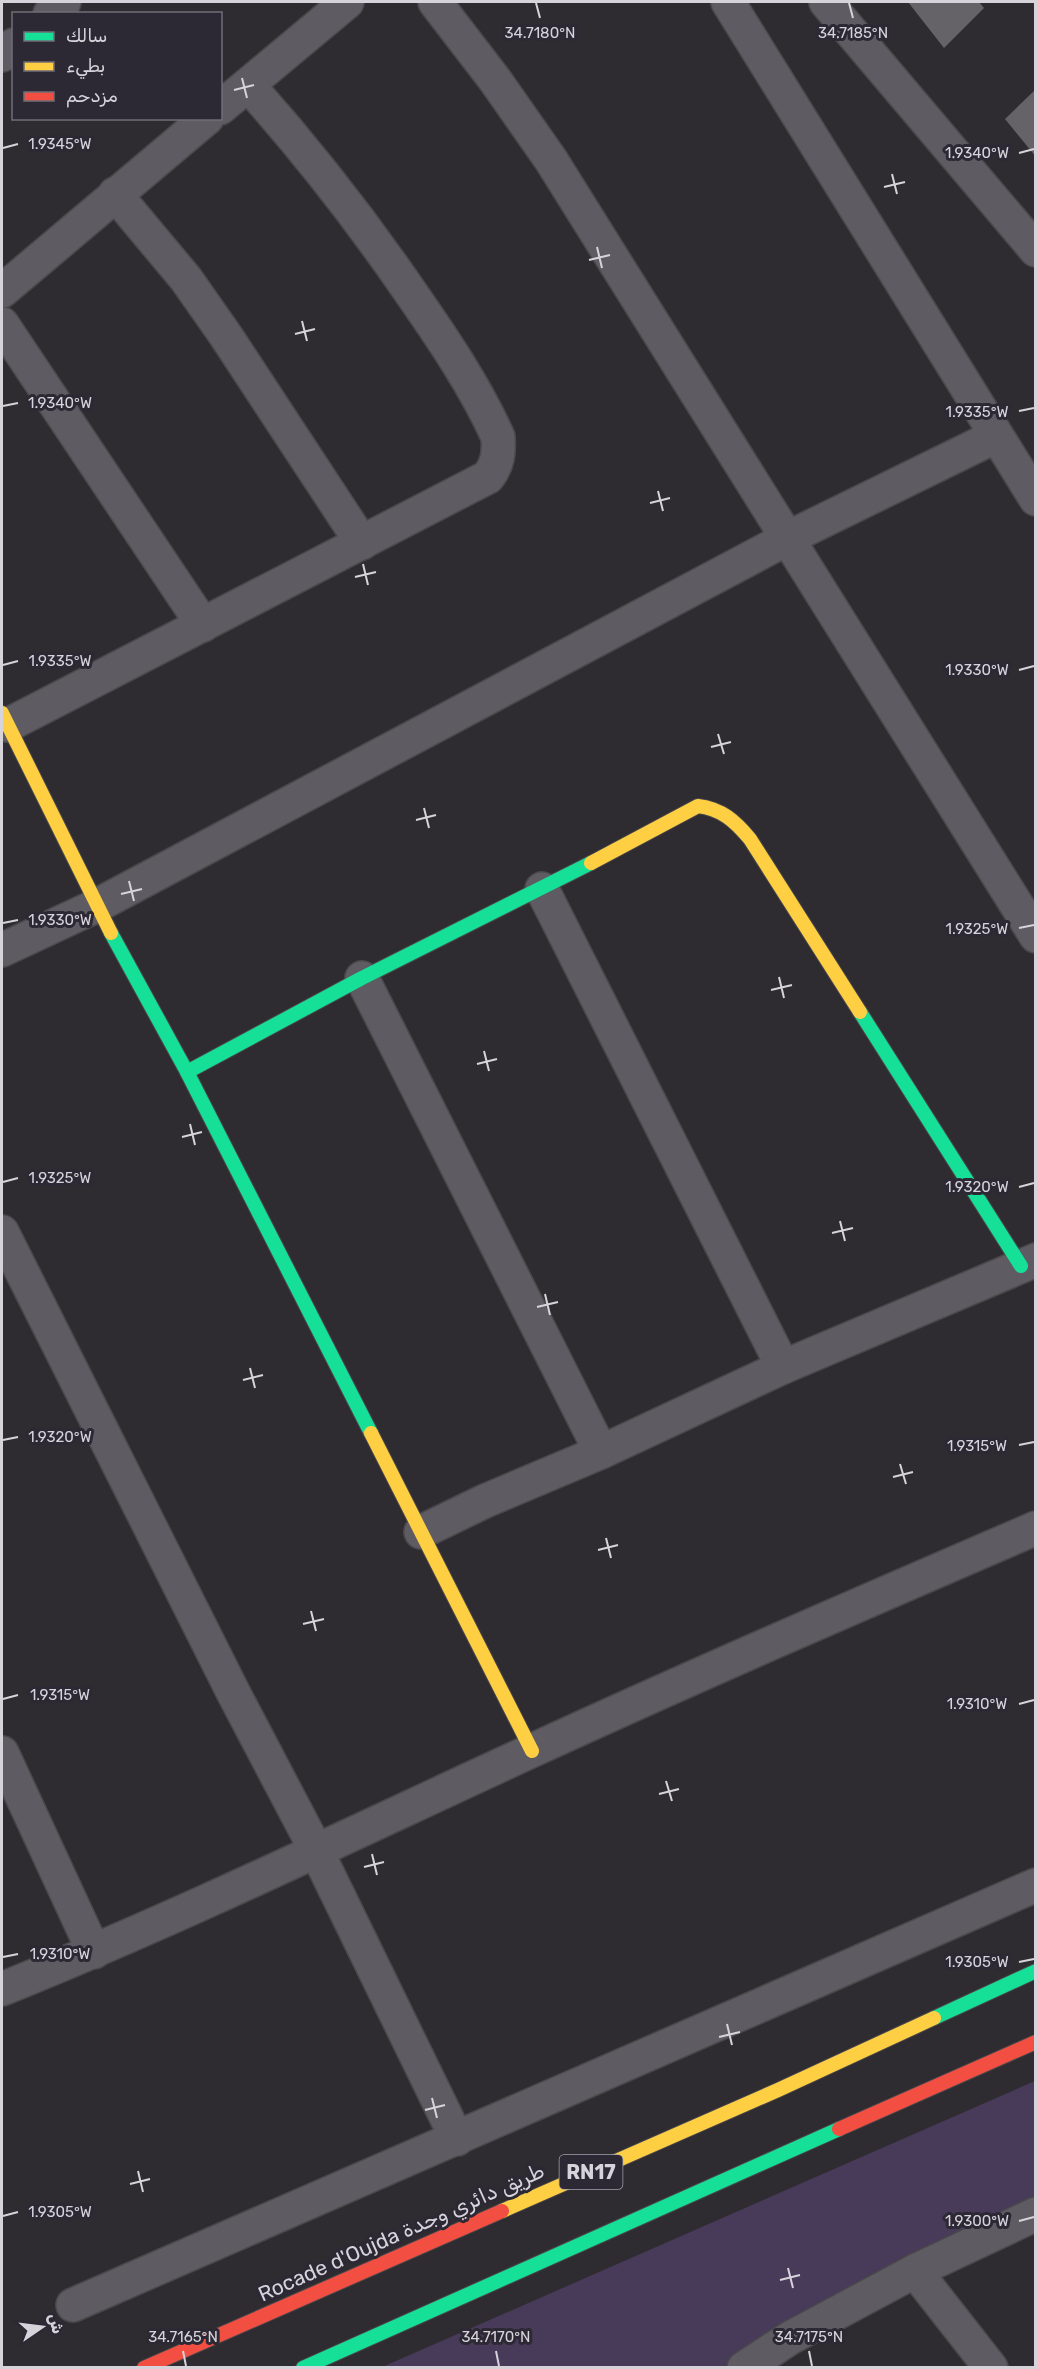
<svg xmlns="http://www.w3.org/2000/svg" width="1037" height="2369" font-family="Rubik,'Noto Sans Arabic',sans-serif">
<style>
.green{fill:#483a59}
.building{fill:#656367}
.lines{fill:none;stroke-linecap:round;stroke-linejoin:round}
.street-casing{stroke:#49484b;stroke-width:36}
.fast-casing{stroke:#49484b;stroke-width:16}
.slow-casing{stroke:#49484b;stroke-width:16}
.jam-casing{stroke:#49484b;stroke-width:16}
.street{stroke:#5e5c62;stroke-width:33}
.fast{stroke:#16e098;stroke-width:14}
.slow{stroke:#ffcf43;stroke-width:14}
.jam{stroke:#f24e42;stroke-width:14}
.ticks{fill:none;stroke:#d6d3db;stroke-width:2}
.labels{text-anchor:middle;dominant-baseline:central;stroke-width:6;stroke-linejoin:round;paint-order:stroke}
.shield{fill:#2d2934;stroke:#a3a0a9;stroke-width:1.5}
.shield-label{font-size:20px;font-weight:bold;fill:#d6d3db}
.street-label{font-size:21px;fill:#d6d3db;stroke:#2d2934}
.ticks-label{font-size:15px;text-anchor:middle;fill:#d6d3db;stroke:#2d2934;stroke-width:6;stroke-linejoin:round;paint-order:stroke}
</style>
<rect width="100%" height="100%" fill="#2e2c31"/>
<polygon class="green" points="1035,2081 1035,2213 733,2367 380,2368"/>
<g class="building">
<polygon points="908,2 979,2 984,8 944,48"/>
<polygon points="1036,89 1036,157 1005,119"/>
</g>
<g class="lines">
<g class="street-casing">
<g id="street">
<polyline points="435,2 495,80 551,160 1036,936"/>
<polyline points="728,2 1036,499"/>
<polyline points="826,2 1036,250"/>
<polyline points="50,14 64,2"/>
<polyline points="2,55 14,45"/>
<polyline points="220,108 347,2"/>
<polyline points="115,194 186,279 226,336 362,543"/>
<polyline points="2,291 207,118"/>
<polyline points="2,324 203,625"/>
<path d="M8 725 488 477C498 464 499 453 498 437 475 386 443 339 411 293 361 220 307 151 248 85"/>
<polyline points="542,889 783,1367"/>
<polyline points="2,950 96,906 788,538 996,436"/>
<polyline points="362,978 601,1452"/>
<polyline points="2,1232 234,1694 317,1852 457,2139"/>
<polyline points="421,1532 485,1501 601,1452 783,1367 1036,1260"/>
<polyline points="2,1753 94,1952"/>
<path d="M2 1989C181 1917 355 1832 531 1751 698 1674 867 1601 1036 1528"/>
<polyline points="915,2271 991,2368"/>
<polyline points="73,2305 1036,1885"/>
<polyline points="744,2368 790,2338 915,2271 1036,2214"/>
</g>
</g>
<g class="fast-casing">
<g id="fast">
<polyline points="111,933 187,1072 371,1433"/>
<polyline points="860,1012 1021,1266"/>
<polyline points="187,1072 362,978 591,863"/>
<polyline points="934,2018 1036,1971"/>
<polyline points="303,2368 839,2129"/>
</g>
</g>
<g class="slow-casing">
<g id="slow">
<polyline points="2,713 111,933"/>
<path d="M591 863 698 806C722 809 735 821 750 839L860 1012"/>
<polyline points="371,1433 532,1751"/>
<polyline points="502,2211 778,2090 934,2018"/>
</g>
</g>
<g class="jam-casing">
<g id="jam">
<polyline points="839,2129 1036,2042"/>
<polyline points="144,2368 502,2211"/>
</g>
</g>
<use href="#street" class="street"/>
<use href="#fast" class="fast"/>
<use href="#slow" class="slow"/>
<use href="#jam" class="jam"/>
</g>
<path class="ticks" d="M536 3 540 18M849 3 853 18M242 78 247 98M234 90 254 85M3 148 18 144M1019 153 1034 149M892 174 897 194M884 187 905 182M597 247 602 268M589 260 610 255M302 321 307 341M295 334 315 329M3 406 18 403M1019 411 1034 408M658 491 663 511M650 503 670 498M363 564 368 585M355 577 376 572M3 665 18 661M1019 670 1034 666M718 734 724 754M711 747 731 742M424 808 429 828M416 820 436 815M129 881 134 901M121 894 142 889M3 923 18 920M1019 928 1034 925M779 977 784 998M771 990 792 985M484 1051 489 1071M477 1064 497 1059M190 1124 195 1145M182 1137 202 1132M3 1182 18 1178M1019 1187 1034 1183M840 1221 845 1241M832 1233 853 1228M545 1294 550 1315M537 1307 558 1302M250 1368 255 1388M243 1380 263 1375M3 1440 18 1437M1019 1445 1034 1442M900 1464 906 1484M893 1477 913 1472M606 1538 611 1558M598 1550 618 1545M311 1611 316 1631M303 1624 324 1619M3 1699 18 1695M1019 1704 1034 1700M666 1781 672 1801M659 1794 679 1789M372 1854 377 1875M364 1867 384 1862M3 1957 18 1954M1019 1962 1034 1959M727 2024 732 2045M719 2037 740 2032M432 2098 437 2118M425 2110 445 2105M138 2171 143 2192M130 2184 150 2179M3 2216 18 2212M1019 2221 1034 2217M788 2268 793 2288M780 2280 800 2275M183 2351 186 2366M496 2351 499 2366M809 2351 812 2366"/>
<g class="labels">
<rect class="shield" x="559.5" y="2155" width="63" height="34" rx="4.5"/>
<g class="shield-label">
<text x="591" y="2172">RN17</text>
</g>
<g class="street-label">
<text transform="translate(401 2232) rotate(-24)">Rocade d'Oujda طريق دائري وجدة</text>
</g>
</g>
<g class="ticks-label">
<text x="540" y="38">34.7180°N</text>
<text x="853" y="38">34.7185°N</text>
<text x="60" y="149">1.9345°W</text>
<text x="977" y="158">1.9340°W</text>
<text x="60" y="408">1.9340°W</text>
<text x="977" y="417">1.9335°W</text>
<text x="60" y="666">1.9335°W</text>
<text x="977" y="675">1.9330°W</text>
<text x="60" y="925">1.9330°W</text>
<text x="977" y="934">1.9325°W</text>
<text x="60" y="1183">1.9325°W</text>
<text x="977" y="1192">1.9320°W</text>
<text x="60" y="1442">1.9320°W</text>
<text x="977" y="1451">1.9315°W</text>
<text x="60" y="1700">1.9315°W</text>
<text x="977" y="1709">1.9310°W</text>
<text x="60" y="1959">1.9310°W</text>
<text x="977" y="1967">1.9305°W</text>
<text x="60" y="2217">1.9305°W</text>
<text x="977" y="2226">1.9300°W</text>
<text x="183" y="2342">34.7165°N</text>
<text x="496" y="2342">34.7170°N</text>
<text x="809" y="2342">34.7175°N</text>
</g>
<rect width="1037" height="2369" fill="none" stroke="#d6d3db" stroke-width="6"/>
<rect x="12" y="12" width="210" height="108" fill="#2d2934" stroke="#716d77" stroke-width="1.5"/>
<rect x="24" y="32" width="30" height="9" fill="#16e098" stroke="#716d77" stroke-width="1.5"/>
<text x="66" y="42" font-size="18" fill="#d6d3db">سالك</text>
<rect x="24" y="62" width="30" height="9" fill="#ffcf43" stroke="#716d77" stroke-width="1.5"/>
<text x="66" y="72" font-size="18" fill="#d6d3db">بطيء</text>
<rect x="24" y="92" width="30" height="9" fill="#f24e42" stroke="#716d77" stroke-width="1.5"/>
<text x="66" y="102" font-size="18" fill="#d6d3db">مزدحم</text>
<g transform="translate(42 2327) rotate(76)" stroke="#2d2934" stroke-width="4.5" paint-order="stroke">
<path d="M0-4.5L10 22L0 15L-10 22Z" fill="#d6d3db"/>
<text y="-9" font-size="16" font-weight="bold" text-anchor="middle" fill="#d6d3db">ش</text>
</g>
</svg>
